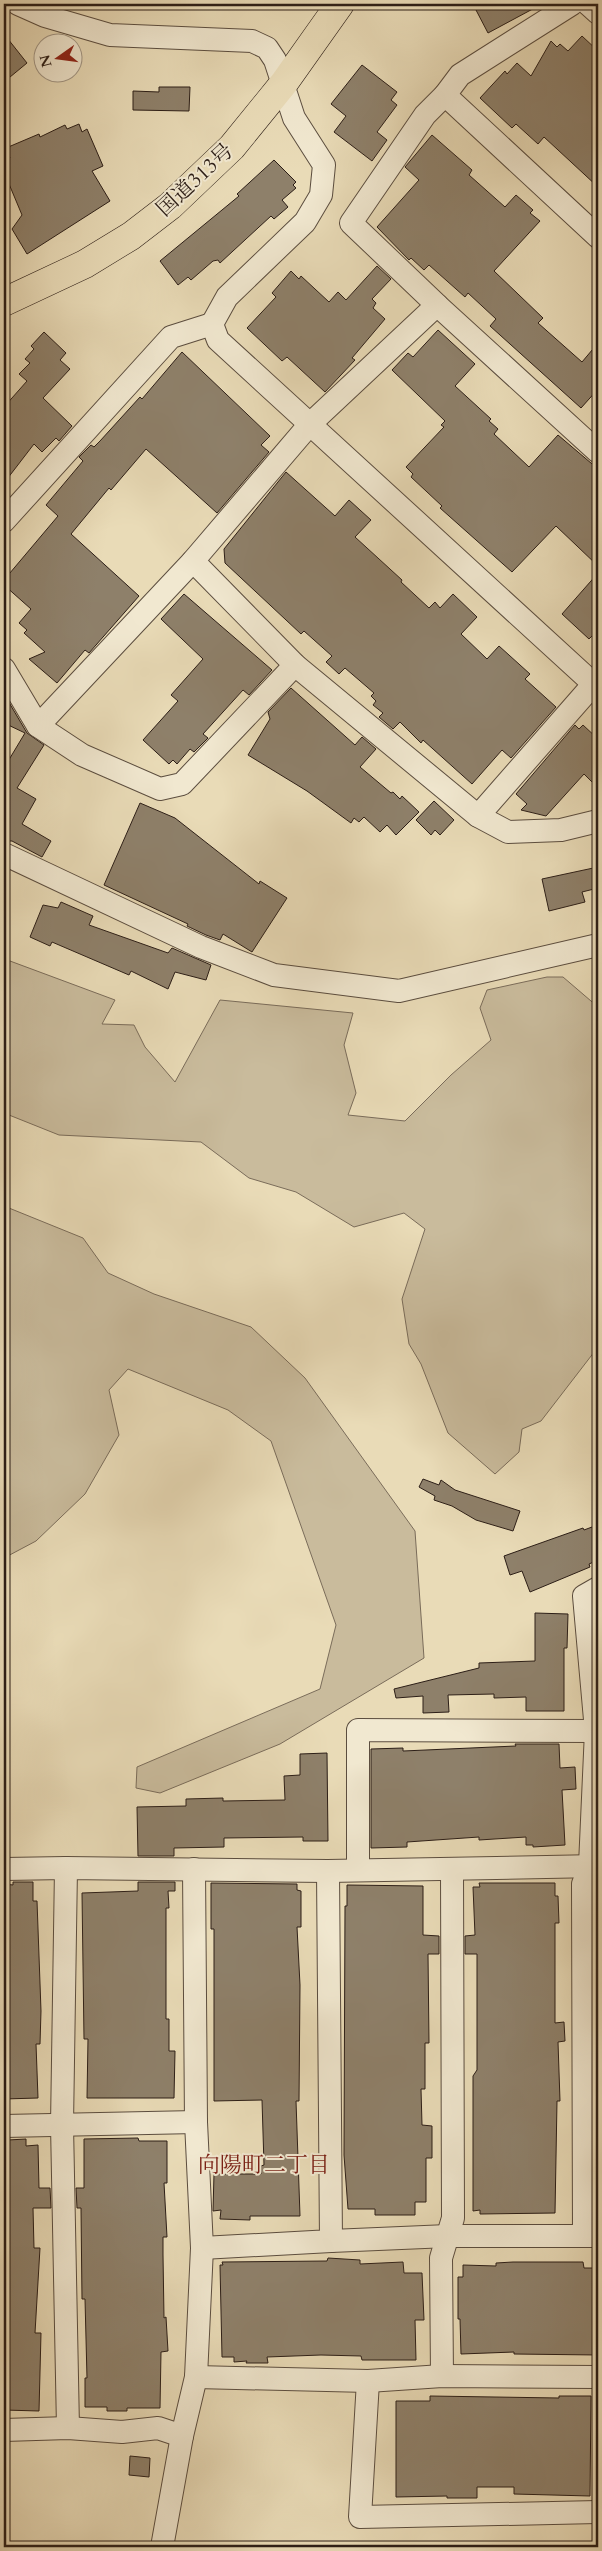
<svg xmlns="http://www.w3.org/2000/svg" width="602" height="2551" font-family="Cardo,'Noto Serif JP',serif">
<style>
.green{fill:#c9bb9c;stroke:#7a6c5a}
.building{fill:#8e806a;stroke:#2c1e17}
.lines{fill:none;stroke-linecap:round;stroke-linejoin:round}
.minor-casing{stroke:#5b4d3f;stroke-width:24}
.highway-casing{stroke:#2c1e17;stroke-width:29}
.minor{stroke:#f1e8d0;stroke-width:22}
.highway{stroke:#e9dbb7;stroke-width:28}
.labels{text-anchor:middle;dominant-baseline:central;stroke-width:4;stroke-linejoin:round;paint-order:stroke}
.street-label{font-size:21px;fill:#2c1e17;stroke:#f1e8d0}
.neighbourhood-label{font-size:22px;fill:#7a1f14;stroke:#f1e8d0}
</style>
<rect width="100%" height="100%" fill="#e9dbb7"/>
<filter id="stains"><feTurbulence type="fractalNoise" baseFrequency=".004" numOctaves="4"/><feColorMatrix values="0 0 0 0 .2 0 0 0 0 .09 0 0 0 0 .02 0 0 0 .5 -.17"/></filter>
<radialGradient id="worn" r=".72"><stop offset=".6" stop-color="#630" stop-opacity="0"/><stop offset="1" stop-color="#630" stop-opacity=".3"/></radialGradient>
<g class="green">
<polygon points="10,961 115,1000 102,1024 134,1025 145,1047 175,1082 220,1000 353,1013 344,1045 356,1093 348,1115 405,1121 451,1075 491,1040 480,1008 487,990 547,977 563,977 598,1007 598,1347 541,1421 522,1429 519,1452 495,1474 448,1433 421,1364 409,1344 402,1299 425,1229 404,1213 354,1227 296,1192 249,1178 201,1142 59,1135 4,1113 4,962"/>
<polygon points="4,1206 83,1238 108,1273 154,1294 251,1327 305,1378 415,1531 424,1658 280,1744 160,1793 136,1788 137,1767 320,1689 336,1625 271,1441 228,1410 128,1369 109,1390 119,1435 85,1494 36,1541 4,1558"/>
</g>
<g class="building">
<polygon points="486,4 542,4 488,33 476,10"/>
<polygon points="4,34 27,63 4,82"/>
<polygon points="582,36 598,51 598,187 544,137 538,144 516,124 512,128 480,98 505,71 507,74 517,63 531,76 551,41 557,47 560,44 568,51"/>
<polygon points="362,65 397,92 391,100 397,105 377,132 387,140 372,161 334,132 346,116 331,104"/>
<polygon points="159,87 190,87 189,111 133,110 133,91 159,92"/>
<polygon points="79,124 82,132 87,129 103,166 92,171 110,201 27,254 12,229 22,215 4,172 4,160 10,158 6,148 39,134 40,137 65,125 67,129"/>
<polygon points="432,135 472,170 469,175 505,207 516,195 533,210 530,213 540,221 494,271 543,318 538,323 582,362 598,343 598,389 581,408 490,326 496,319 468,293 465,297 429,265 424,270 411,258 409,260 377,227 419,180 405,167"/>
<polygon points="274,160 296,182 293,185 296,188 282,200 288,207 274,219 271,216 220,263 218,260 213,261 191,280 188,277 178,285 160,261 239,196 237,194"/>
<polygon points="377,266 391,279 372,299 376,303 373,308 385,319 352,358 355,360 325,392 287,357 282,361 247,328 276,297 272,293 291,271 299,279 301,276 329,302 338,292 346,300"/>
<polygon points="438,330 475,364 455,386 491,419 489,421 498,429 494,434 529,467 558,435 598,469 598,566 556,526 512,572 440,508 442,506 411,477 413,474 406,467 444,427 441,425 445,421 392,370 408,353 413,357"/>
<polygon points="44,332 66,353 60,360 70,369 43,398 72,426 59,441 56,438 42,452 34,444 4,483 4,407 27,381 19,374 30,363 25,359 34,349 31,346"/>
<polygon points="182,352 270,436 261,445 269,452 217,513 146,449 111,490 109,488 71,534 139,596 89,653 85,650 57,683 29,659 45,652 24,633 27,630 19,623 31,609 4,585 4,580 58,516 46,505 83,461 79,457 91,445 94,447 100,441 140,397 142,399"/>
<polygon points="286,472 335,516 349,500 371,520 355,537 402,580 401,582 429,608 435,602 440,608 453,594 477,617 461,634 487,659 499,646 530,674 525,679 556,707 511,758 502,750 472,784 423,740 421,743 400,722 393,729 379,717 383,713 373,705 376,701 371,696 374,693 345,668 339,674 326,662 332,656 304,631 301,634 225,563 224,549"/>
<polygon points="598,573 598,630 589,639 562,614"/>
<polygon points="184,594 272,670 249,695 243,690 203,734 208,738 194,752 190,749 177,764 173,760 169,764 143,740 178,701 171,695 203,659 161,619"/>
<polygon points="291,688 355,745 362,737 376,749 360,767 391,793 393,792 400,799 402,796 419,812 396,835 387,825 380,832 364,817 359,822 354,818 351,823 307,791 248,755 270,719 268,712"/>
<polygon points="4,694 27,733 44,745 17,788 36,799 22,824 51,841 42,857 12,841 4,841 4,768 25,733 4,723"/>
<polygon points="575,725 579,729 583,725 598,739 598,788 584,774 546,816 521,810 527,804 516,794"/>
<polygon points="434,801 454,820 440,835 435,830 431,835 416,820"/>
<polygon points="140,803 175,818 259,884 260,881 287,898 252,952 223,934 220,940 206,935 187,926 188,924 104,885"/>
<polygon points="598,867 598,888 582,892 585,902 549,911 542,879"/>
<polygon points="61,902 93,916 89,925 168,953 172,948 211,965 206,980 175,972 168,989 131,971 129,975 52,942 50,946 30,937 43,905 58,908"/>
<polygon points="423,1479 439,1485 441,1480 455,1490 520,1511 513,1531 476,1520 452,1506 434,1500 435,1496 419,1487"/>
<polygon points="592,1527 598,1544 598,1560 589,1564 590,1567 530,1592 522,1571 510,1575 504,1556 583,1528 584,1530"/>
<polygon points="535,1613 568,1614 567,1648 564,1648 564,1711 526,1711 526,1697 494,1698 494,1694 448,1695 449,1712 423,1713 423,1696 396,1698 394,1689 479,1668 479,1663 535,1661"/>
<polygon points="515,1744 559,1744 560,1768 575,1767 576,1789 562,1790 565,1845 533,1847 533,1845 526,1845 526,1837 479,1840 479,1837 407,1842 407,1847 371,1848 371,1749 403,1748 403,1751 516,1746"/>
<polygon points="327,1753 328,1841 303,1841 303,1837 224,1838 224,1847 174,1848 174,1856 138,1856 137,1807 186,1806 186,1799 223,1798 223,1801 285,1800 284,1776 300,1775 300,1754"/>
<polygon points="13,1882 33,1882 33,1901 37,1901 41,2011 40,2044 36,2044 38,2098 4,2099 4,1884 13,1885"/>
<polygon points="138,1882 175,1882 175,1891 168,1891 169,1908 166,1908 166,2019 169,2019 169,2051 175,2051 174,2098 87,2098 88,2039 84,2039 82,1893 138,1891"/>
<polygon points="211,1883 297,1884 297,1890 301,1891 301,1927 297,1927 300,1985 299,2101 296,2101 300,2216 250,2216 250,2220 220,2219 221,2210 213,2211 214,2174 261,2174 261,2166 264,2165 262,2100 214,2101 214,1929 211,1929"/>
<polygon points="479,1883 555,1883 555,1896 558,1896 559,1923 555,1923 555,2023 564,2022 565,2041 558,2042 560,2101 557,2101 555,2213 480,2214 480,2210 473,2211 473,2076 477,2070 477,1954 465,1954 465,1936 475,1935 473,1887 480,1887"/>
<polygon points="347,1885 423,1886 423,1935 439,1936 439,1954 428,1954 429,2043 425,2043 425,2089 421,2089 422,2125 432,2126 432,2158 426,2158 426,2202 415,2202 415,2215 375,2215 375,2209 348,2209 344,2155 345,1906 347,1906"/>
<polygon points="138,2138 139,2141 167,2141 167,2183 164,2183 167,2237 163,2237 163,2255 164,2318 166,2317 168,2351 161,2352 160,2408 127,2408 127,2411 107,2411 107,2407 85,2407 85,2378 87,2378 85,2299 82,2299 81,2208 77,2208 76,2188 84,2188 84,2139"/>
<polygon points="26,2139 26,2146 38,2145 39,2188 50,2188 51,2208 33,2208 34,2248 40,2248 35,2333 41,2333 39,2411 4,2410 4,2362 7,2362 4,2146 8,2146 8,2140"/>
<polygon points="328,2258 360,2260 360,2264 403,2262 404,2273 422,2273 424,2320 415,2320 416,2360 362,2360 361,2356 321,2355 267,2357 268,2363 246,2363 247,2361 234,2362 234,2357 222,2357 220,2265 223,2265 222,2262 327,2261"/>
<polygon points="513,2262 583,2262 584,2268 597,2268 598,2355 514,2354 514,2352 461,2354 460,2319 458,2319 458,2277 463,2277 463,2265 496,2266 496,2263"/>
<polygon points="430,2396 559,2398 559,2396 591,2396 590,2496 514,2494 514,2487 477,2487 477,2498 447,2498 447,2496 396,2497 396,2401 430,2401"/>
<polygon points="130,2456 150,2458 149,2477 129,2475"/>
</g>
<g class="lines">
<g class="minor-casing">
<g id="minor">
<polyline points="18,4 45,16 110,35 252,41 267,48 275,60 294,118 324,165 321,195 305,222 227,297 212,324 218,340 598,688"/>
<polyline points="588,4 598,13"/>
<polyline points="445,95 598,237"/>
<polyline points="437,305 351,223 425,115 445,95 460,75 572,4"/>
<polyline points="4,521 171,337 212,324"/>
<polyline points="193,561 295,665 478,816 508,832 561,830 598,821"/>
<polyline points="4,669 38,726 82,755 160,789 182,784 295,665"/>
<polyline points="38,726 193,561 310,424 437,305 598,452"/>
<polyline points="478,816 598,679"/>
<polyline points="4,854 201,947 274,975 399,991 598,945"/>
<polyline points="66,1868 62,2125 68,2428"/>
<polyline points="4,1869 66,1868 328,1871 598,1866"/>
<polyline points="358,1869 358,1730 596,1731"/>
<polyline points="4,2126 196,2122"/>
<polyline points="584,2236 583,1884 590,1865 596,1731 584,1596 598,1588"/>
<polyline points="331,2241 448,2236 598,2236"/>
<polyline points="202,2248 331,2241 328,1871"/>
<polyline points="442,2376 441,2258 453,2218 452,1869"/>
<polyline points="196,2377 368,2381 442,2376 598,2377"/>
<polyline points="368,2381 360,2517 598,2512"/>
<polyline points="4,2430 68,2428 122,2432 158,2428 182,2436"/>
<polyline points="162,2547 182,2436 196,2377 202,2248 196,2122 194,1869"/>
</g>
</g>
<g class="highway-casing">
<polyline id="highway" points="4,302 85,264 131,236 170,206 232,147 284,83 340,4"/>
</g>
<use href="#minor" class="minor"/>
<use href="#highway" class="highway"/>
</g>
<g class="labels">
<g class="street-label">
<text transform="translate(195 180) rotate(-43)">国道313号</text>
</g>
<g class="neighbourhood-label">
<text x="264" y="2165">向陽町二丁目</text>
</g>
</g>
<rect width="602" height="2551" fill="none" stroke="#e9dbb7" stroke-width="20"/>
<rect x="5" y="5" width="592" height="2541" fill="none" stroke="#2c1e17" stroke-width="2.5"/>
<rect x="10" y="10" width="582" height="2531" fill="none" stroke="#2c1e17"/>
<g transform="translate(58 58) rotate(256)"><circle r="24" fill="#f1e8d0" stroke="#a29786"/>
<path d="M0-4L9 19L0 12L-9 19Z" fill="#8f2418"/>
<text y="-8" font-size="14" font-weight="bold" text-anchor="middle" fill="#2c1e17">N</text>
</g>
<rect width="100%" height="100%" filter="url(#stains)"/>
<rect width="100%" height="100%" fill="url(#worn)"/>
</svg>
